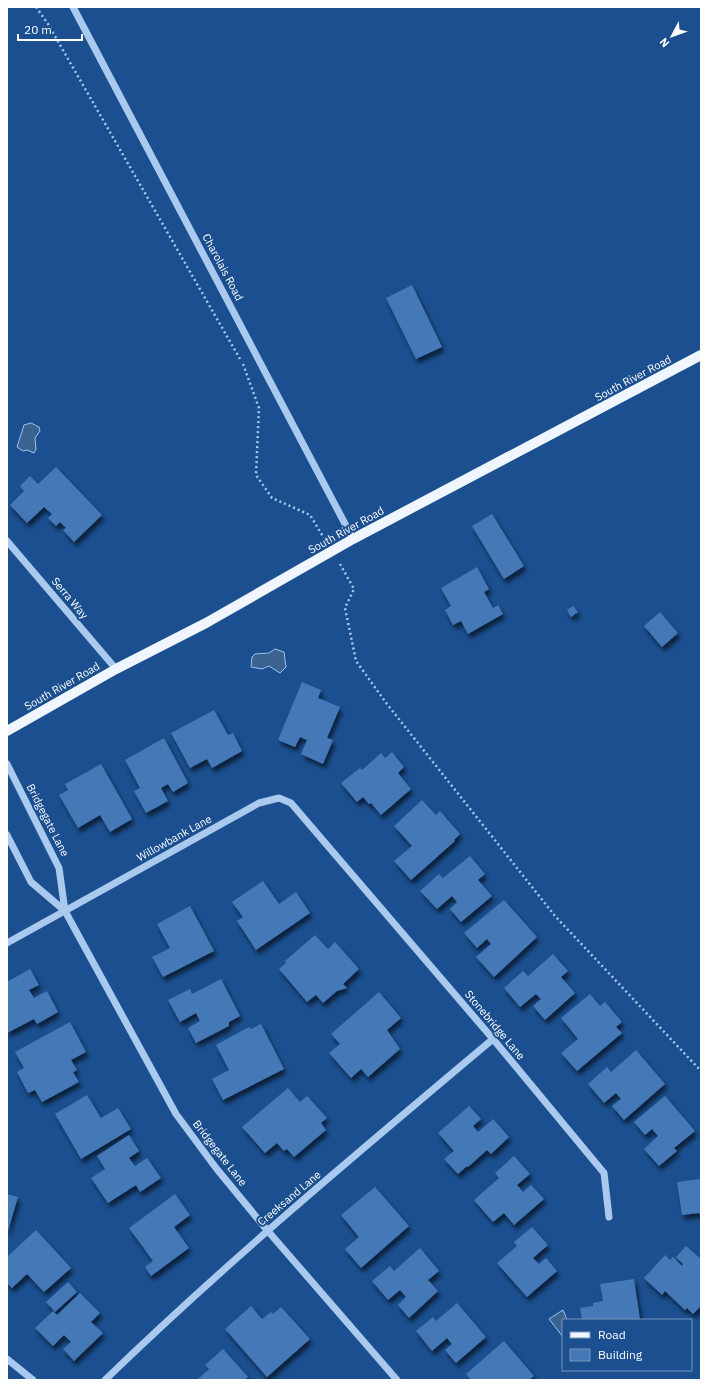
<svg xmlns="http://www.w3.org/2000/svg" width="708" height="1387" font-family="'IBM Plex Sans',sans-serif">
<style>
.water{fill:#3c6290;stroke:#9cc4f0}
.building{fill:#4478b7;filter:url(#shadow)}
.lines{fill:none;stroke-linecap:round;stroke-linejoin:round}
.path{stroke:#a9c9ee;stroke-width:2.5;stroke-dasharray:2 3;stroke-linecap:butt}
.minor{stroke:#a9c9ee;stroke-width:7}
.major{stroke:#f0f6ff;stroke-width:10}
.labels{text-anchor:middle;dominant-baseline:central;stroke-width:4;stroke-linejoin:round;paint-order:stroke}
.street-label{font-size:11px;fill:#fff;stroke:#1b4f8f}
</style>
<defs>
<filter id="shadow"><feDropShadow dx="2.5" dy="4.5" stdDeviation="2" flood-color="#0009"/></filter>
</defs>
<rect width="100%" height="100%" fill="#1b4f8f"/>
<g class="water">
<polygon points="31,423 39,427 40,431 35,438 36,449 34,453 27,450 23,451 17,447 24,425"/>
<polygon points="275,649 284,652 286,667 280,673 269,666 262,669 251,667 252,657 255,654 269,653"/>
<polygon points="563,1310 567,1320 563,1320 563,1337 549,1319"/>
</g>
<g class="building">
<polygon points="412,285 442,347 416,359 386,298"/>
<polygon points="56,467 102,515 74,542 63,530 66,528 60,522 56,526 48,518 52,514 44,507 27,523 10,505 24,491 20,486 30,476 38,484"/>
<polygon points="492,514 524,566 504,579 472,526"/>
<polygon points="477,567 489,589 484,592 493,608 498,605 503,614 468,634 461,621 453,625 445,610 451,606 441,588"/>
<polygon points="573,606 578,612 571,617 567,610"/>
<polygon points="660,612 678,633 662,647 644,626"/>
<polygon points="302,682 321,690 318,698 340,707 327,738 333,740 323,764 301,754 307,740 300,737 295,747 278,740"/>
<polygon points="214,710 228,735 233,733 242,751 212,768 207,759 190,768 171,733"/>
<polygon points="164,738 188,783 173,792 168,784 161,788 168,801 146,813 134,791 140,788 125,760"/>
<polygon points="392,752 404,767 398,773 411,789 381,815 371,803 369,804 363,797 357,802 341,783 360,768 362,770 381,753 385,758"/>
<polygon points="101,764 132,819 110,832 100,815 78,828 59,795 68,790 65,784"/>
<polygon points="422,800 436,815 440,811 460,834 454,840 455,841 411,880 394,861 412,846 394,826"/>
<polygon points="470,856 485,874 478,880 492,896 461,922 450,909 457,902 452,896 437,909 420,891 439,874 443,878"/>
<polygon points="263,881 279,904 296,892 310,913 256,950 237,921 243,917 232,902"/>
<polygon points="504,900 537,937 494,977 476,957 491,944 487,939 477,948 464,933"/>
<polygon points="190,906 214,951 163,977 152,957 170,948 157,924"/>
<polygon points="315,935 328,949 335,942 359,969 343,984 347,988 337,991 323,1003 316,995 307,1002 279,969 286,963 285,961"/>
<polygon points="553,954 568,971 561,977 575,993 545,1020 533,1006 541,999 536,994 520,1007 504,988 523,971 528,976"/>
<polygon points="30,969 39,985 29,990 34,998 47,991 58,1012 37,1024 34,1019 7,1033 7,982"/>
<polygon points="221,979 240,1016 229,1022 229,1026 196,1043 188,1028 200,1021 196,1013 180,1022 168,1000 190,989 192,994"/>
<polygon points="379,992 401,1018 387,1030 400,1049 368,1077 361,1069 351,1078 329,1053 340,1044 331,1034"/>
<polygon points="590,994 600,1006 605,1002 622,1022 616,1027 622,1033 577,1071 561,1053 578,1039 561,1018"/>
<polygon points="70,1022 86,1052 71,1060 77,1070 73,1072 79,1082 42,1102 35,1090 28,1093 17,1072 24,1068 15,1052"/>
<polygon points="261,1024 284,1069 223,1100 212,1079 229,1070 216,1045 249,1027 251,1029"/>
<polygon points="636,1050 665,1084 624,1120 612,1106 621,1099 616,1093 604,1103 588,1084 607,1067 611,1072"/>
<polygon points="288,1088 300,1102 307,1096 327,1118 321,1123 326,1130 294,1157 287,1149 284,1151 277,1143 265,1153 242,1127"/>
<polygon points="87,1095 101,1118 118,1108 131,1129 81,1159 55,1114"/>
<polygon points="665,1096 695,1131 674,1148 677,1151 659,1166 644,1149 658,1136 652,1129 645,1135 634,1122"/>
<polygon points="469,1106 481,1119 473,1126 478,1132 493,1119 509,1137 491,1154 487,1150 468,1167 467,1166 458,1174 444,1159 454,1151 438,1133"/>
<polygon points="129,1135 139,1151 129,1158 135,1166 147,1158 161,1178 140,1192 136,1185 108,1203 91,1178 105,1169 97,1156"/>
<polygon points="514,1156 530,1174 517,1185 523,1192 531,1185 544,1199 514,1225 504,1213 493,1222 474,1200 499,1178 495,1173"/>
<polygon points="701,1179 701,1217 699,1213 682,1215 677,1182"/>
<polygon points="375,1187 409,1226 361,1268 345,1249 359,1237 341,1215"/>
<polygon points="7,1194 18,1197 7,1234"/>
<polygon points="175,1194 190,1215 174,1227 189,1248 151,1276 145,1267 153,1261 129,1228"/>
<polygon points="532,1227 548,1245 533,1258 539,1264 546,1258 557,1271 527,1297 497,1263 517,1246 514,1242"/>
<polygon points="36,1230 71,1268 44,1292 27,1274 12,1288 7,1283 7,1257"/>
<polygon points="686,1246 701,1259 701,1306 693,1314 687,1308 685,1310 665,1291 662,1295 644,1278 665,1255 670,1260 673,1257 682,1266 683,1264 676,1257"/>
<polygon points="420,1248 439,1271 428,1280 438,1291 409,1318 398,1305 406,1297 400,1290 388,1300 372,1281 390,1266 394,1271"/>
<polygon points="634,1279 640,1320 582,1320 580,1308 593,1306 593,1303 603,1301 600,1284"/>
<polygon points="68,1282 77,1292 55,1312 46,1302"/>
<polygon points="80,1293 100,1313 91,1322 103,1333 74,1361 63,1349 71,1342 64,1335 53,1346 35,1328 53,1311 57,1315"/>
<polygon points="457,1303 486,1337 456,1363 445,1350 452,1344 447,1338 432,1351 416,1331 433,1317 436,1321"/>
<polygon points="251,1306 262,1319 271,1312 273,1314 281,1307 310,1339 267,1377 225,1329"/>
<polygon points="504,1341 534,1376 529,1380 471,1380 466,1374"/>
<polygon points="223,1349 248,1377 244,1380 197,1380 209,1369 205,1365"/>
</g>
<g class="lines">
<g class="path">
<polyline points="36,7 48,24 240,359"/>
<polyline points="243,364 259,408 256,475 272,498 310,515 324,538"/>
<polyline points="340,564 354,589 345,608 356,661 387,704 555,916 701,1071"/>
</g>
<g class="minor">
<polyline points="73,7 353,539"/>
<polyline points="7,541 116,669"/>
<polyline points="7,764 59,868 65,911 31,882 7,835"/>
<polyline points="65,911 176,1114 216,1168 267,1230 397,1380"/>
<polyline points="7,943 259,803 279,798 291,803 493,1039 604,1173 609,1217"/>
<polyline points="7,1359 33,1380"/>
<path d="M105 1380C229 1260 361 1150 493 1039"/>
</g>
<polyline class="major" points="7,731 116,669 206,623 353,539 701,355"/>
</g>
<g class="labels">
<g class="street-label">
<text transform="translate(223 267) rotate(62)">Charolais Road</text>
<text transform="translate(633 378) rotate(-28)">South River Road</text>
<text transform="translate(346 530) rotate(-29)">South River Road</text>
<text transform="translate(70 598) rotate(50)">Serra Way</text>
<text transform="translate(62 686) rotate(-30)">South River Road</text>
<text transform="translate(48 820) rotate(63)">Bridgegate Lane</text>
<text transform="translate(174 838) rotate(-29)">Willowbank Lane</text>
<text transform="translate(495 1025) rotate(50)">Stonebridge Lane</text>
<text transform="translate(220 1153) rotate(52)">Bridgegate Lane</text>
<text transform="translate(289 1198) rotate(-40)">Creeksand Lane</text>
</g>
</g>
<rect width="708" height="1387" fill="none" stroke="#ffffff" stroke-width="16"/>
<rect x="562" y="1319" width="130" height="52" fill="#1b4f8f" stroke="#7695bc"/>
<rect x="570" y="1332" width="20" height="6" fill="#f0f6ff" stroke="#7695bc"/>
<text x="598" y="1339" font-size="12" fill="#ffffff">Road</text>
<rect x="570" y="1349" width="20" height="12" fill="#4478b7" stroke="#7695bc"/>
<text x="598" y="1359" font-size="12" fill="#ffffff">Building</text>
<g transform="translate(672 36) rotate(229)" stroke="#1b4f8f" stroke-width="3" paint-order="stroke">
<path d="M0-3L7 15L0 10L-7 15Z" fill="#ffffff"/>
<text y="-6" font-size="11" font-weight="bold" text-anchor="middle" fill="#ffffff">N</text>
</g>
<path d="M18 34v6h64v-6" fill="none" stroke="#ffffff" stroke-width="2"/>
<text x="24" y="34" font-size="12" fill="#ffffff" stroke="#1b4f8f" stroke-width="3" paint-order="stroke">20 m</text>
</svg>
